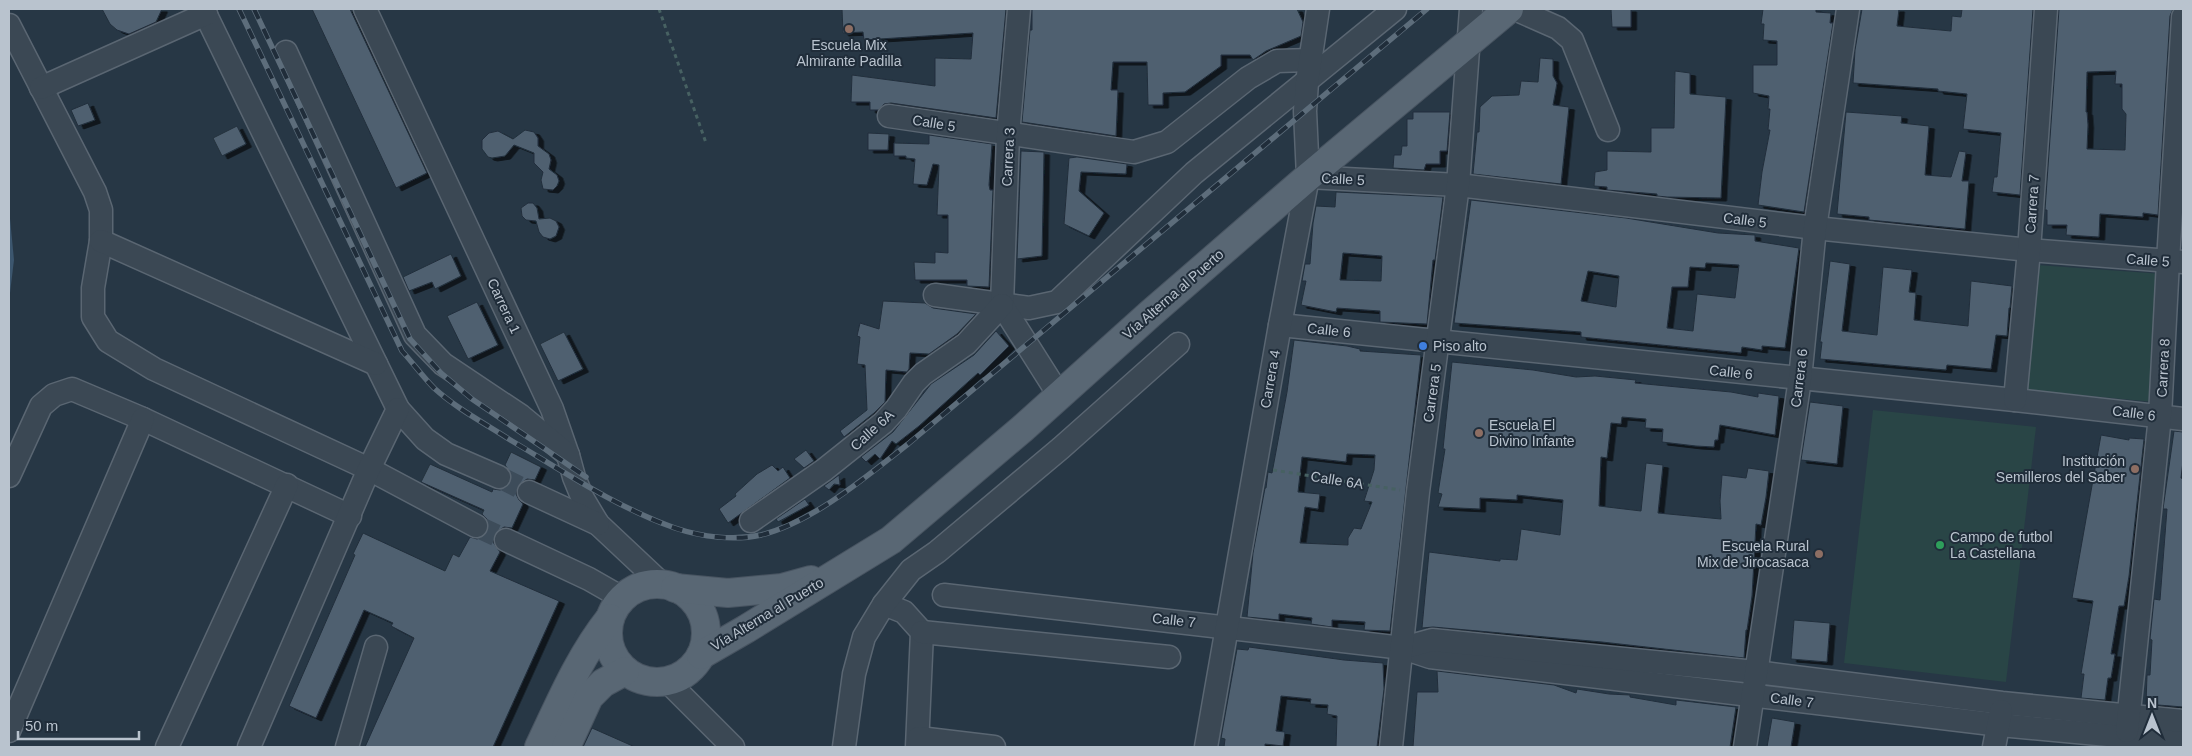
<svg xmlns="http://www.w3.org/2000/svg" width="2192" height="756" font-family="Helvetica,sans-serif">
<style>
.green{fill:#294546}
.water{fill:#3c566e}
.building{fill:#4f6070;stroke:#222f3c;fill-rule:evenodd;filter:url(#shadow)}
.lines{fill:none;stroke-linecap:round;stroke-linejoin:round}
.minor-tunnel{stroke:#3d4c5a;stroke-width:22;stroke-dasharray:22 11;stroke-linecap:butt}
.minor-casing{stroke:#5a6672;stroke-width:25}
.major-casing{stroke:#485461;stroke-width:30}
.path{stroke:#476162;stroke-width:3;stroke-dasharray:4 4;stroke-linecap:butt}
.minor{stroke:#3b4854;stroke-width:22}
.major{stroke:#596774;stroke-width:28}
.rail-casing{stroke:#5d6d7b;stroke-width:5.5}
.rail{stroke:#202d3a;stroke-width:4;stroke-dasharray:11;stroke-linecap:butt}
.education-dot{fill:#8d6e63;stroke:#202d3a;stroke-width:2}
.shop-dot{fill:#3f7fe0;stroke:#202d3a;stroke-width:2}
.leisure-dot{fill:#2e9e5b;stroke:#202d3a;stroke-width:2}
.labels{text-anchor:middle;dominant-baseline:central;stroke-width:4;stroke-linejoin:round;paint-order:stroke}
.poi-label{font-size:14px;fill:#b9c3ce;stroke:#202d3a;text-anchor:start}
.street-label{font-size:14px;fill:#b9c3ce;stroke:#202d3a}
</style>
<defs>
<filter id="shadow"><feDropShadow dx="5.5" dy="3" stdDeviation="0" flood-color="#0009"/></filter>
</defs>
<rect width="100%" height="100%" fill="#273745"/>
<g class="green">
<polygon points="2037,265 2163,274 2154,402 2027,390"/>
<polygon points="1873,410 2036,427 2006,682 1844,663"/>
</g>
<polygon class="water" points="9,208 14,260 9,301"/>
<g class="building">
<polygon points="102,9 162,9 156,22 129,34 117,30 110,24"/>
<polygon points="312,9 350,9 427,173 396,188"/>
<polygon points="842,9 1006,9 996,118 891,103 884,104 878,110 870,110 870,102 851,102 852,75 935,86 935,58 971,59 973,33 864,40 863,32 843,33"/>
<polygon points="1032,9 1297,9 1303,22 1301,36 1266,51 1253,60 1250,55 1221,55 1221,66 1185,92 1163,93 1163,105 1148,105 1147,62 1113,62 1111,90 1118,90 1116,136 1022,122 1030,30 1032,30"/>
<polygon points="1611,9 1631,9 1631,27 1612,27"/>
<polygon points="1763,9 1816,9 1816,12 1831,13 1830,23 1833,23 1804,212 1758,205 1762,172 1770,130 1768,130 1770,109 1768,109 1769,96 1753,93 1753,65 1777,65 1777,41 1763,40 1764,24 1761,24"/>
<polygon points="1862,9 1899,9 1897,26 1951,31 1952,16 1961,17 1962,9 2033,9 2020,195 1992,192 1994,177 1997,177 2001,133 1963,129 1967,94 1938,91 1938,89 1853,83 1855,50"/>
<path d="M2059 9H2173L2170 16 2158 215 2143 213V217L2100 214 2099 237 2066 235 2067 225H2047V210H2045ZM2116 71 2115 84H2122V109L2126 114 2125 150 2087 149 2088 125 2087 112H2086L2087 72Z"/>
<polygon points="1540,58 1553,59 1553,76 1557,83 1553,105 1569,107 1561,184 1473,174 1477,132 1479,132 1480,107 1492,96 1519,95 1521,81 1538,82"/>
<polygon points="1675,71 1690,73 1690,94 1726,97 1721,198 1667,197 1657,196 1657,194 1607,190 1607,187 1594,186 1595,172 1607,170 1607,151 1651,152 1651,128 1674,128"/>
<polygon points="88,103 95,120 78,126 71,110"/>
<polygon points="1413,112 1450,112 1447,151 1440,151 1440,164 1426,164 1424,170 1393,168 1394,155 1401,155 1402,146 1407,146 1407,119 1413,119"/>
<polygon points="1846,112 1902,116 1901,123 1929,126 1925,175 1951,177 1959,151 1966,152 1962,181 1969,181 1965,229 1869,220 1869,217 1837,214"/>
<polygon points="237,126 246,144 222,156 213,138"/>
<polygon points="525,130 534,132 538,138 538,146 549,154 551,160 549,169 557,175 559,181 557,186 553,190 543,189 541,180 543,172 534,163 534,153 514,145 505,156 492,158 488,157 482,149 482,140 489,133 498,131 513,139"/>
<polygon points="868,133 889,134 888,150 868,150"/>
<polygon points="929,135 992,144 989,185 990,190 993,190 989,287 967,286 967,280 915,280 914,262 935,263 935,252 948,253 948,215 937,215 939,165 933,164 927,185 913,184 915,159 906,158 906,156 894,156 894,143 929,144"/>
<polygon points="1021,151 1044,152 1042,256 1017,259"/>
<polygon points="1077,157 1127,164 1126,174 1081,172 1079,191 1104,213 1089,236 1064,224 1069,158"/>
<path d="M1336 192 1443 197 1435 260H1433L1427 324 1380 322V311L1337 308 1336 312 1301 305 1306 281H1302L1305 264H1310L1313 223 1316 206 1335 207ZM1343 253 1382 256 1381 281 1340 280Z"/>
<path d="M1471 200 1626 218 1718 233 1755 235V241L1799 248 1785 348 1762 346V350L1742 347 1741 353 1581 337V332L1454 323ZM1706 263 1739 265 1735 298 1697 294 1693 331 1667 328 1672 287H1688L1690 267 1705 268ZM1588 271 1619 276 1616 307 1581 301Z"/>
<polygon points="528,203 533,203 537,208 539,219 550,218 556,221 559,227 556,236 550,239 543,237 539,232 536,221 526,220 522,216 521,208"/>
<polygon points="451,254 461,276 435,289 432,282 409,291 403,277"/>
<polygon points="1830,261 1850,264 1842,331 1877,335 1883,267 1912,270 1909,292 1916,293 1914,320 1968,326 1971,281 2012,286 2010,308 2009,308 2007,336 1996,335 1991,369 1947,365 1946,370 1820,359 1822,342 1820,342"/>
<polygon points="883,301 925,303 933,308 976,314 957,334 929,354 910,353 909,369 907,372 886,370 885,402 874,413 844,437 840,431 867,410 865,365 857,364 860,337 857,336 860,323 879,329"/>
<polygon points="477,302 498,345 468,359 447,316"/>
<polygon points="996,331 1009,346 980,375 978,373 919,426 896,444 892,441 880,459 875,454 866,462 861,457 893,432 931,384 974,355"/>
<polygon points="564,332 583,369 558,381 540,344"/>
<path d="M1294 340 1347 346 1360 349V351L1421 355 1390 631 1364 630 1365 622 1332 620V627L1311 624 1312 618 1279 614V620L1247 617 1253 553 1265 488H1266L1268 472 1272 473 1287 392ZM1347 454 1375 455 1374 470 1364 501 1372 502 1361 529 1354 528 1348 538V545L1300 543 1305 507 1318 509 1320 494 1298 492 1302 457 1346 462Z"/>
<polygon points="1452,362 1533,370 1576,377 1595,376 1636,380 1635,383 1731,392 1758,397 1758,393 1779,396 1775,435 1720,425 1718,440 1715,440 1714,447 1696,446 1662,442 1663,429 1645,428 1646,419 1622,417 1621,424 1611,423 1607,458 1601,457 1599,506 1641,511 1646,463 1663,465 1658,513 1721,519 1720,501 1722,475 1746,478 1748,468 1769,471 1766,497 1761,525 1756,524 1752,596 1747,630 1746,630 1744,658 1602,642 1433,627 1422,628 1429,552 1500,561 1500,559 1517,560 1521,529 1560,535 1563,500 1517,495 1517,500 1480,498 1480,509 1438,507 1442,494 1438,493 1445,449 1443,449"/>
<polygon points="1810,402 1843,406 1837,464 1801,460"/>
<polygon points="2174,431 2183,432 2183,461 2181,478 2183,479 2183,707 2146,704 2147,675 2150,675 2152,640 2150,639 2154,599 2160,600 2167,509 2163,509"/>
<polygon points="2101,435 2129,440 2129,438 2144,439 2129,576 2124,606 2119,606 2111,654 2115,654 2111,678 2108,678 2105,700 2081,698 2084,674 2081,674 2093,601 2072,598"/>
<polygon points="806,450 814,461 804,468 794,459"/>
<polygon points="511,452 541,467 535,480 527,479 517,486 516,494 519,500 523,504 512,528 504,527 494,534 493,542 500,552 490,571 559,601 493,747 365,747 414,638 391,626 393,623 364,610 316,718 289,706 355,555 353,554 363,533 445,571 453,554 459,557 470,537 477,539 483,537 488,532 489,525 487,519 482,514 484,510 421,482 430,464 492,492 493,489 500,490 506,488 511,483 512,475 505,465"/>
<polygon points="772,465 778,471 783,467 790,478 728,523 719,509 736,496 735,494 757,474"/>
<polygon points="839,475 840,485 834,484 829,490 824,486"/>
<polygon points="805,499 809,505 778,522 776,519"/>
<polygon points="1794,620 1830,623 1827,662 1791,659"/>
<polygon points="1249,647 1344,660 1383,663 1384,689 1377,747 1336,747 1337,716 1327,714 1328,705 1310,704 1311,699 1281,696 1276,731 1285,732 1283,746 1265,744 1265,747 1224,747 1225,739 1221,738 1237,649 1248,650"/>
<polygon points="1437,671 1554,685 1576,693 1577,689 1609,694 1630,695 1630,697 1676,705 1676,700 1736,707 1730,747 1413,747 1417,692 1438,692"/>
<polygon points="1772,718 1795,722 1791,747 1767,747"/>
<polygon points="592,728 635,747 583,747"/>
</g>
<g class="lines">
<g class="minor-tunnel">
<polyline points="499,477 529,492"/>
<polyline points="476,526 506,540"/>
</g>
<g class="minor-casing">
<g id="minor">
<polyline points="203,9 398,409 425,439 446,454 499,477"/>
<polyline points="365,9 552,409 568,455 574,477 583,499 598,524 663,585"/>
<polyline points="1515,9 1558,28 1572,40 1608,130"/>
<polyline points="9,25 95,192 101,210 101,241 93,288 93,317 108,341 154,369 369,469 476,526"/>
<polyline points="286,52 415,335 443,364 521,416 568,455"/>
<polyline points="41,88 206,14"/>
<polyline points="889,116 1134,152 1167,142 1248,78 1277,61 1310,60"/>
<polyline points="1308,177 1458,185 1815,228 2029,250 2183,262"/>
<polyline points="101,241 376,364"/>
<polyline points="935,295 1029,308 1057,302 1194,173 1395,9"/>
<polyline points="1002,305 1008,135 1019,9"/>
<polyline points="1002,305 1059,395"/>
<polyline points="1280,325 2015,400 2183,419"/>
<polyline points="2015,400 2029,250 2046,9"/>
<polyline points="9,476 41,406 54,395 72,389 143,419 350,516"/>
<polyline points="529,492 598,524"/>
<polyline points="751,521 824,470 883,423 896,409 914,383 923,374 966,344 1002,305"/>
<polyline points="506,540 589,579 617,595 619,602"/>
<polyline points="944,595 1403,648 1430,657 2000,725 2183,742"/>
<polyline points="884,604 904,612 922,632 917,747"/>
<polyline points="922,632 1169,657"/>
<polyline points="1403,648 1432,640 1756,672 2002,703 2183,721"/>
<polyline points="667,681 733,747"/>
<polyline points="9,731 143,419"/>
<polyline points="2127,731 2160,416 2168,261 2183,17"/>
<polyline points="919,738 994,747"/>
<polyline points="167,747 287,485"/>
<polyline points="249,747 369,469 398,409"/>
<polyline points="347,747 376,647"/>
<polyline points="844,747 854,674 864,637 884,604 911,570 937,552 1061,448 1178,344"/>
<polyline points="1206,747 1280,325 1308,177 1305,111 1307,82 1318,9"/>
<polyline points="1391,747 1418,492 1458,185 1471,9"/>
<polyline points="1745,747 1800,379 1815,228 1848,9"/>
<polyline points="1994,747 2001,711"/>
</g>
</g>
<g class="major-casing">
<g id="major">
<circle cx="657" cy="633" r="49"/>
<polyline points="675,588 728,593 782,588 811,580"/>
<polyline points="701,655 746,629 891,540 1022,429 1150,314 1308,177 1509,9"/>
<path d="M539 747C560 703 579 657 610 618"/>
<polyline points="566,747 589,697 603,683 625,671"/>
</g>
</g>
<g class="path">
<polyline points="659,9 706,143"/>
<polyline points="1273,470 1400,490"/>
</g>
<use href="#minor" class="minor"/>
<use href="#major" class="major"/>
<g class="rail-casing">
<g id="rail">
<path d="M239 9 402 351C413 363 423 377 434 388 457 409 486 424 512 441 564 472 618 508 675 528 702 537 734 541 761 535 813 522 866 477 908 444L1427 9"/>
<polyline points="254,9 410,339 441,373 472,399 586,477"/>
</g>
</g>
<use href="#rail" class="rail"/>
</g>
<g class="education-dot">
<circle cx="849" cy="29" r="5"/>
<circle cx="1479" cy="433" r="5"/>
<circle cx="2135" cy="469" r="5"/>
<circle cx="1819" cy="554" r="5"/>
</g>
<circle class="shop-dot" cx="1423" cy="346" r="5"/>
<circle class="leisure-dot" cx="1940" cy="545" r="5"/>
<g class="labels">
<g class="poi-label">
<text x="849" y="45" text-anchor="middle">Escuela Mix<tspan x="849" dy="16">Almirante Padilla</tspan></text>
<text x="1433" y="346">Piso alto</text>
<text x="1489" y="425">Escuela El<tspan x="1489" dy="16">Divino Infante</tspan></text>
<text x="2125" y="461" text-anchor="end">Institución<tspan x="2125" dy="16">Semilleros del Saber</tspan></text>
<text x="1950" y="537">Campo de futbol<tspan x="1950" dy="16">La Castellana</tspan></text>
<text x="1809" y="546" text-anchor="end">Escuela Rural<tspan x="1809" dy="16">Mix de Jirocasaca</tspan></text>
</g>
<g class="street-label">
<text transform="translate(934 123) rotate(9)">Calle 5</text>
<text transform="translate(1008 157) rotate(-87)">Carrera 3</text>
<text transform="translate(1343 179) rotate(3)">Calle 5</text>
<text transform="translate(2032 204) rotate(-86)">Carrera 7</text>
<text transform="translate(1745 220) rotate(7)">Calle 5</text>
<text transform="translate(2148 260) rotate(4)">Calle 5</text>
<text transform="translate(1173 294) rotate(-41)">Vía Alterna al Puerto</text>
<text transform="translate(504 306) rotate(65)">Carrera 1</text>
<text transform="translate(1329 330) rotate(6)">Calle 6</text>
<text transform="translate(2163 368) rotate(-87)">Carrera 8</text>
<text transform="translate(1731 372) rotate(6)">Calle 6</text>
<text transform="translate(1799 378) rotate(-83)">Carrera 6</text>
<text transform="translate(1270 379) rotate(-80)">Carrera 4</text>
<text transform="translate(1432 393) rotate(-82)">Carrera 5</text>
<text transform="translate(2134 413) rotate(7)">Calle 6</text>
<text transform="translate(872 430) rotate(-42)">Calle 6A</text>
<text transform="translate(1337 480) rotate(9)">Calle 6A</text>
<text transform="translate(767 614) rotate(-31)">Vía Alterna al Puerto</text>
<text transform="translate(1174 620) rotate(6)">Calle 7</text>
<text transform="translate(1792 700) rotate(7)">Calle 7</text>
</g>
</g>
<rect width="2192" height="756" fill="none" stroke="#b9c3ce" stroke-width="20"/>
<g transform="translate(2152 716)" stroke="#202d3a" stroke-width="4" paint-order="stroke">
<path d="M0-4L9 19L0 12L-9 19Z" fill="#b9c3ce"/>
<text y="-8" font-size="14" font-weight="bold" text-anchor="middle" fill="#b9c3ce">N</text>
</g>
<path d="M18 731v8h121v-8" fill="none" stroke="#b9c3ce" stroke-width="2.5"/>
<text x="25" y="731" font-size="15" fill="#b9c3ce" stroke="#202d3a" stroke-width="4" paint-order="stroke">50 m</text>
</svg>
